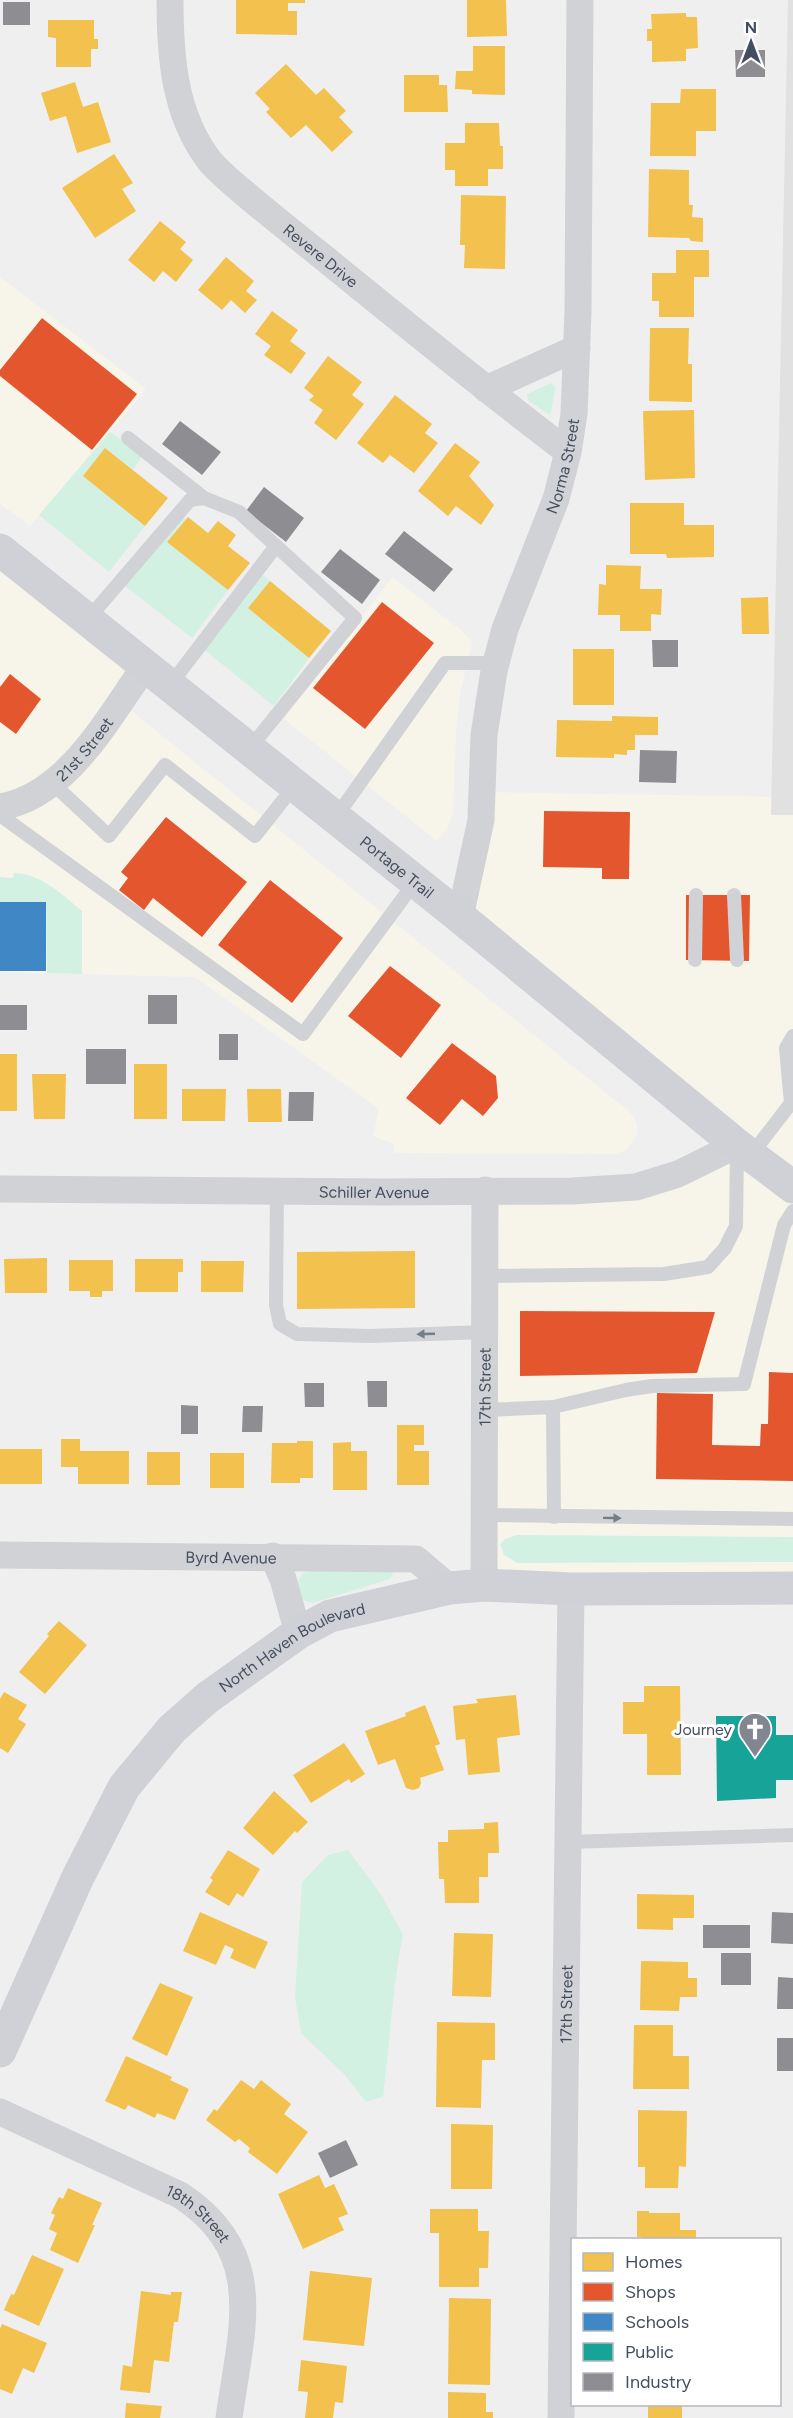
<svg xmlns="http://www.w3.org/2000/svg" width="793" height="2418" font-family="Figtree,sans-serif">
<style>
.commercial{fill:#f7f5ea}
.education{fill:#e1e1e2}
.green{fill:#d2f1e3}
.homes{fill:#f2c14e}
.shops{fill:#e4572e}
.schools{fill:#3f88c5}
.public{fill:#17a398}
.industry{fill:#8d8d92}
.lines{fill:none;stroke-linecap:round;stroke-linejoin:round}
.lane{stroke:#d1d2d6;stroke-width:14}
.street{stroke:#d1d2d6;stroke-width:27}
.secondary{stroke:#cfd1d6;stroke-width:33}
.oneway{fill:#767c88}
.labels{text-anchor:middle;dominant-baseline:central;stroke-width:6;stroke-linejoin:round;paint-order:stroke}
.street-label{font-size:16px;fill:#454e5e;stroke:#fff}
.poi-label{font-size:16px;fill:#454e5e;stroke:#fff;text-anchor:end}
</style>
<rect width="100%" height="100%" fill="#f0efef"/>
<g class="commercial">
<polygon points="0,277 146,389 30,526 0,504"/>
<polygon points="0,550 146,665 120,702 626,1109 634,1117 637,1126 637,1135 626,1150 616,1154 605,1154 394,1153 394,1144 373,1136 379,1109 195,977 0,972"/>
<polygon points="392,577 461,630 472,642 460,694 456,733 453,812 448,827 437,841 284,719"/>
<polygon points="482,792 772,797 771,815 793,815 793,1588 484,1585 485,1190 573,1191 737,1145 460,917"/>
</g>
<polygon class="education" points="788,0 793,0 793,815 771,815"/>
<g class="green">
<polygon points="551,383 555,387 551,413 548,414 528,400 527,394"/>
<polygon points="110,432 143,455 133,470 105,448 83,476 145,526 109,572 39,515"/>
<polygon points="179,513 186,519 168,542 228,590 192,638 120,582"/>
<polygon points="263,575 270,581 248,608 309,658 274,706 202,648"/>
<path d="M14 873C42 874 61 894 82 911V974L47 973 46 903 0 902V877L13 878Z"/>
<polygon points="517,1535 793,1537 793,1562 517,1563 504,1555 500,1544 505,1539"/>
<path d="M312 1569H391L393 1574 390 1579 313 1603 303 1600 298 1595C296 1581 298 1574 312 1569Z"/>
<path d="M348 1850 382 1896 403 1935C392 1988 390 2043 383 2097L366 2102 344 2074 301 2033 295 1997 302 1882 328 1855Z"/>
</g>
<g class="homes">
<polygon points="236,0 305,0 305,3 288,3 288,11 297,11 297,35 236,34"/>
<polygon points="467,0 506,0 507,36 467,37"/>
<polygon points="686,13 686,17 697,17 698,48 686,49 686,61 652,62 652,41 647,41 647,29 652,29 651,14"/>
<polygon points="48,20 94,20 94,39 98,39 98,49 91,49 91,67 56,67 56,38 48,37"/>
<polygon points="473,46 505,46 505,95 472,94 472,90 455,89 456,71 473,71"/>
<polygon points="286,64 316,95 324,88 346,111 339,117 353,132 332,152 306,125 291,138 266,112 270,109 255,93"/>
<polygon points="404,75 439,75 439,85 447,85 448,112 404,112"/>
<polygon points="75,82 83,107 98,102 111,142 77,153 66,116 50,121 41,93"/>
<polygon points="681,89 716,89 716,131 696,131 696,156 650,156 651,103 680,103"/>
<polygon points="465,123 499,123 500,146 503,146 503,169 488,169 488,186 455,186 455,170 445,170 445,143 465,143"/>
<polygon points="114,154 133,183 122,189 136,211 95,238 62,188"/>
<polygon points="649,169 689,170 689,205 693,205 692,217 703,218 703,242 691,241 689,238 648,237"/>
<polygon points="461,195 506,196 505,269 464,268 465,245 460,245"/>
<polygon points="160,221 186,242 180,249 193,260 176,282 163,271 154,282 128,260"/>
<polygon points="676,250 709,250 709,277 694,277 694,317 659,317 659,301 652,301 652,273 676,273"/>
<polygon points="226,257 254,281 246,291 257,300 245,313 231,300 222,310 198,290"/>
<polygon points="272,311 298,330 290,341 306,353 291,374 264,355 271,346 255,334"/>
<polygon points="650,328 689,328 688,364 692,364 692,402 649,401"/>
<polygon points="328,356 362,382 352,395 364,404 336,440 314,423 323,410 309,400 314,396 304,388"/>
<polygon points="395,395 432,424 425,433 438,443 414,473 390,455 383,463 357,443"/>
<polygon points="694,410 695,478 645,480 643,411"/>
<polygon points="455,443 480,462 469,476 494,505 481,525 456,506 448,516 418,491"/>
<polygon points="105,448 168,498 145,526 83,476"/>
<polygon points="630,503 684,503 684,525 714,525 714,557 667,558 666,554 630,554"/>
<polygon points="188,517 208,533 218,521 236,535 228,546 250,563 228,590 167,542"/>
<polygon points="606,565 641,566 640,589 662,589 661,615 651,614 651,631 620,631 620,615 598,615 599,584 606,585"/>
<polygon points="270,581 331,631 309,658 248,608"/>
<polygon points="768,597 769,634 742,634 741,598"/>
<rect x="573" y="649" width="41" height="56"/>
<polygon points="612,716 658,717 658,735 635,735 635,750 627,750 627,755 614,754 614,758 556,757 557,720 612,721"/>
<rect x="0" y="1054" width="17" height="57"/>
<rect x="134" y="1064" width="33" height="55"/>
<polygon points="32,1074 66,1074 65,1119 34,1119"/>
<polygon points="182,1089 226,1089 225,1121 182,1121"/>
<polygon points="247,1089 281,1089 282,1122 248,1122"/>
<polygon points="415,1251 415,1308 297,1309 297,1252"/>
<polygon points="47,1258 47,1293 5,1293 4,1259"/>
<polygon points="135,1259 183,1259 183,1272 178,1272 178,1292 135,1292"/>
<polygon points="69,1260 113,1260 113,1291 102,1291 102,1297 90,1297 90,1291 69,1291"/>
<polygon points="201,1261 244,1261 243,1292 201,1292"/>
<polygon points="397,1425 424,1425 424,1445 414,1445 414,1451 429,1451 429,1485 397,1485"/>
<polygon points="61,1439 80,1439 80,1451 129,1451 129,1484 78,1484 78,1467 61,1467"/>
<polygon points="297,1441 313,1441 313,1478 300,1478 300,1483 271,1483 272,1443 297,1443"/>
<polygon points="351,1442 351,1451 367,1451 367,1490 333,1490 333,1443"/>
<rect x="0" y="1449" width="42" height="35"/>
<rect x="147" y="1452" width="33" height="33"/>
<rect x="210" y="1453" width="34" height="35"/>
<polygon points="59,1621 87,1645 45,1694 19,1672 49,1636 47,1634"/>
<polygon points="644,1686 680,1686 681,1775 647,1775 647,1734 623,1734 623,1702 644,1702"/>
<polygon points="4,1692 27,1705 18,1719 26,1724 8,1753 0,1748 0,1699"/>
<polygon points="516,1695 520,1735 497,1738 500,1772 468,1775 465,1739 456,1740 453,1706 478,1703 476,1699"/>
<polygon points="425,1705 440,1744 435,1746 444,1770 420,1778 421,1783 419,1788 413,1790 406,1788 395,1759 378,1765 365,1731 406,1716 405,1713"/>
<polygon points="344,1743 365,1774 351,1783 349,1779 311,1803 293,1775"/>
<polygon points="274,1791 308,1822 297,1833 295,1831 273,1855 243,1828"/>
<polygon points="498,1822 499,1853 488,1853 488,1877 479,1877 479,1903 445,1903 444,1879 439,1879 438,1842 448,1842 448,1830 484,1829 484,1823"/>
<polygon points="228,1850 260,1869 243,1897 237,1893 229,1906 205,1892 213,1880 210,1878"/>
<polygon points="637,1894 694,1895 694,1918 673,1918 673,1930 637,1929"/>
<polygon points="200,1912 268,1942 255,1969 230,1958 234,1949 225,1945 216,1965 183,1951"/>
<polygon points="454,1933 493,1934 491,1997 452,1996"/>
<polygon points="641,1961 688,1962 688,1978 697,1978 697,1997 680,1997 679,2011 640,2010"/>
<polygon points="160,1983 193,1997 167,2056 132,2039"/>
<polygon points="437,2022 495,2023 495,2060 482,2060 481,2108 436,2107"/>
<polygon points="634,2025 673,2025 673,2056 689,2056 689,2089 633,2089"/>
<polygon points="126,2056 172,2077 170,2080 189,2089 175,2120 157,2113 155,2118 128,2105 125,2110 105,2101"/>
<polygon points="241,2080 254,2089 261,2080 291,2104 284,2114 308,2132 277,2174 248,2152 250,2148 239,2139 235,2142 206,2120 214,2109 217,2111"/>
<polygon points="638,2110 687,2111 686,2167 679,2166 678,2188 645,2188 645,2167 638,2167"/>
<polygon points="451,2124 493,2125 492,2189 451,2189"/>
<polygon points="319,2175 325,2188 334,2184 348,2214 338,2218 344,2230 303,2249 278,2194"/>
<polygon points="68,2188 102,2203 92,2225 95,2225 78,2263 50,2250 57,2233 49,2229 55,2215 51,2213 59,2197 63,2199"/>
<polygon points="430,2209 478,2209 478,2231 489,2231 488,2268 479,2268 479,2287 439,2287 439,2233 430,2233"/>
<polygon points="637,2211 649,2211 649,2213 680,2213 680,2230 696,2230 696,2240 642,2240 642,2237 637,2237"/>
<polygon points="32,2255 64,2269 39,2326 4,2310 11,2294 14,2295"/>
<polygon points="310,2271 372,2278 364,2346 303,2340"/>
<polygon points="141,2291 171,2295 171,2292 182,2292 178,2322 174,2322 169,2362 154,2360 150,2393 120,2390 123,2365 132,2367"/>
<polygon points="449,2298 491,2299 490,2385 448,2384"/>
<polygon points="2,2324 47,2343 34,2373 23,2368 12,2394 0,2389 0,2329"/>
<polygon points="301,2360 347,2366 343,2403 335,2402 333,2418 305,2418 308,2392 298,2391"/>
<polygon points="448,2392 486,2393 486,2412 493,2412 493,2418 448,2418"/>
<polygon points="126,2403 162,2406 160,2418 125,2418"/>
<rect x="648" y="2404" width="34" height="14"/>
</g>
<g class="shops">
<polygon points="42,318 137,394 92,450 0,376 0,370"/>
<polygon points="382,602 434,643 365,729 313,688"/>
<polygon points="10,674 41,699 16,734 0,722 0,687"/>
<polygon points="544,811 630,812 629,879 602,879 602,868 543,867"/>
<polygon points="166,817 247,882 202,937 153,898 144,910 119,890 128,878 121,872"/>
<polygon points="270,880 343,938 292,1003 218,945"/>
<polygon points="686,895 750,895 749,961 686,960"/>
<polygon points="390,966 441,1005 401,1058 348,1016"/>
<polygon points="452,1043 496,1076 498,1098 483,1116 462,1099 440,1125 406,1098"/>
<polygon points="520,1311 715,1312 697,1373 520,1376"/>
<polygon points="769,1372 793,1373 793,1481 656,1479 657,1393 713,1394 712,1445 760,1446 761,1424 768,1424"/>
</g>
<rect class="schools" x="0" y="902" width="46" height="69"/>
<polygon class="public" points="716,1716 776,1716 776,1735 793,1735 793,1780 776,1780 776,1798 717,1801"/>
<g class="industry">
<rect x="3" y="2" width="27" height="23"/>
<polygon points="735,50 765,50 765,77 736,77"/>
<polygon points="180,421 221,452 202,475 162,444"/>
<polygon points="264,487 304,518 286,542 246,511"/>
<polygon points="404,531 453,569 434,592 385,554"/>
<polygon points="340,549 380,580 362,604 321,572"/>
<polygon points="652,640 678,640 678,667 653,667"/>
<polygon points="640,750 677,751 676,783 639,782"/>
<rect x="148" y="995" width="29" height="29"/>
<rect x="0" y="1005" width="27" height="25"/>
<rect x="219" y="1034" width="19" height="26"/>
<rect x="86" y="1049" width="40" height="35"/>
<polygon points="289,1092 314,1092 313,1121 288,1121"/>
<polygon points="367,1381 387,1381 387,1407 368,1407"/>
<polygon points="304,1383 324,1383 324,1407 305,1407"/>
<polygon points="181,1405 198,1406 198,1434 181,1434"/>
<polygon points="243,1406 263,1406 262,1432 242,1432"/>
<polygon points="772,1912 793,1913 793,1944 771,1943"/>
<rect x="703" y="1925" width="47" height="23"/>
<rect x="721" y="1953" width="30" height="32"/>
<polygon points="778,1977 793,1978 793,2009 777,2009"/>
<rect x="777" y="2038" width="16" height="33"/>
<polygon points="346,2140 358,2165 330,2178 318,2153"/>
</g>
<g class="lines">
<g class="lane">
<polyline points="128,438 204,498"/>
<polyline points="88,619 190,500 204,498 239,512 355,618 249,749"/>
<polyline points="170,685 276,546"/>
<polyline points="52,783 109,836 165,765 255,836 295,785"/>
<polyline points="0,815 303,1034 415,882"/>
<polyline points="336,817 445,663 497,663"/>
<polyline points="734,895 737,960"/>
<polyline points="695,960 696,895"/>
<polyline points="751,1155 791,1103 786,1048 793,1036"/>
<polyline points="277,1191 276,1305 280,1324 297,1334 370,1336 485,1332"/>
<polyline points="485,1276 664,1274 708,1267 725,1248 736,1226 737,1148"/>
<polyline points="553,1407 626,1390 652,1386 744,1384 784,1225 793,1211"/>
<polyline points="485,1410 553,1407 554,1517"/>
<polyline points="484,1515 793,1519"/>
<polyline points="568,1842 793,1835"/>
</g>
<g class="street">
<path id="s1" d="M170 0C170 56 174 114 209 160 222 176 240 189 256 203 278 221 300 239 323 257 404 323 485 389 568 452"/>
<polyline points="486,389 577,348"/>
<path id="s2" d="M0 807C68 796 109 716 146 665"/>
<path id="s3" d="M460 917 481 820 484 735 494 671 505 629 556 499 568 452 574 414 578 312 580 0"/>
<path id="s4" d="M0 1189 382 1192 573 1191 636 1187 678 1174 737 1145"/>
<path id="s5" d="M0 1555 416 1559 450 1588"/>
<polyline points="273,1556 283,1579 298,1633"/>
<path id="s6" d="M484 1585 485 1190"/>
<path id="s7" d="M0 2112 180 2195C269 2253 241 2329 229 2418"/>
<path id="s8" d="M561 2418 571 1589"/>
</g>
<g class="secondary">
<path id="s9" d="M0 550 460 917 737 1145 793 1187"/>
<path id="s10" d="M0 2051 78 1877 124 1787 172 1729 207 1698 298 1633 330 1616 450 1588 484 1585 571 1589 793 1588"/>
</g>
</g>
<defs><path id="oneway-solid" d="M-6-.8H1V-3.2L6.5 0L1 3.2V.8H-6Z" transform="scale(1.5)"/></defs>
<g class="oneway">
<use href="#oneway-solid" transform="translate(426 1334) rotate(178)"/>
<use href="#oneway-solid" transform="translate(612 1518) rotate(1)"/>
</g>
<defs>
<g id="church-pin" transform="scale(1.725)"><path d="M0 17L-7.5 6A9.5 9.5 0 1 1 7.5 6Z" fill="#818691" stroke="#fff"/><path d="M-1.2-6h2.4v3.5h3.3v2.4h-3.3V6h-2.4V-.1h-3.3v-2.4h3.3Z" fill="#fff"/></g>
</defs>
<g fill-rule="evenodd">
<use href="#church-pin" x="755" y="1729"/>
</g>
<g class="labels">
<g class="street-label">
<text stroke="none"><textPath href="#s1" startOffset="315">Revere Drive</textPath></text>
<text stroke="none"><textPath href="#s3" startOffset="466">Norma Street</textPath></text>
<text stroke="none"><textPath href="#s2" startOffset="105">21st Street</textPath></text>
<text stroke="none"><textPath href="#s9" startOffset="508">Portage Trail</textPath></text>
<text stroke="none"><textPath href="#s4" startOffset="374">Schiller Avenue</textPath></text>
<text stroke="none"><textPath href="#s6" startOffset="198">17th Street</textPath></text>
<text stroke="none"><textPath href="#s5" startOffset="231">Byrd Avenue</textPath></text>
<text stroke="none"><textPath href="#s10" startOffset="514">North Haven Boulevard</textPath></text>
<text stroke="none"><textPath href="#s8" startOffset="414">17th Street</textPath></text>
<text stroke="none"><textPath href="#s7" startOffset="224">18th Street</textPath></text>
</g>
<g class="poi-label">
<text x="732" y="1729">Journey</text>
</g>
</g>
<rect x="571" y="2238" width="210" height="168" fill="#ffffff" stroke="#b5b8bf" stroke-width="1.5"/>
<rect x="583" y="2253" width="30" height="18" fill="#f2c14e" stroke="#b5b8bf" stroke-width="1.5"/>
<text x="625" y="2268" font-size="18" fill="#454e5e">Homes</text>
<rect x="583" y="2283" width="30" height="18" fill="#e4572e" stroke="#b5b8bf" stroke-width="1.5"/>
<text x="625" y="2298" font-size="18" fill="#454e5e">Shops</text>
<rect x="583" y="2313" width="30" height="18" fill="#3f88c5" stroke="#b5b8bf" stroke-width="1.5"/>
<text x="625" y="2328" font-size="18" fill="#454e5e">Schools</text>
<rect x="583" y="2343" width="30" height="18" fill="#17a398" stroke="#b5b8bf" stroke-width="1.5"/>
<text x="625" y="2358" font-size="18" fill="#454e5e">Public</text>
<rect x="583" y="2373" width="30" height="18" fill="#8d8d92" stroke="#b5b8bf" stroke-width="1.5"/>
<text x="625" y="2388" font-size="18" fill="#454e5e">Industry</text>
<g transform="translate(751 42)" stroke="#ffffff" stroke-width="4.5" paint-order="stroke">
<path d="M0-4.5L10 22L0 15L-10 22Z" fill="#454e5e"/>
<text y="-9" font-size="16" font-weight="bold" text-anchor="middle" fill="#454e5e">N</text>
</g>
</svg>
